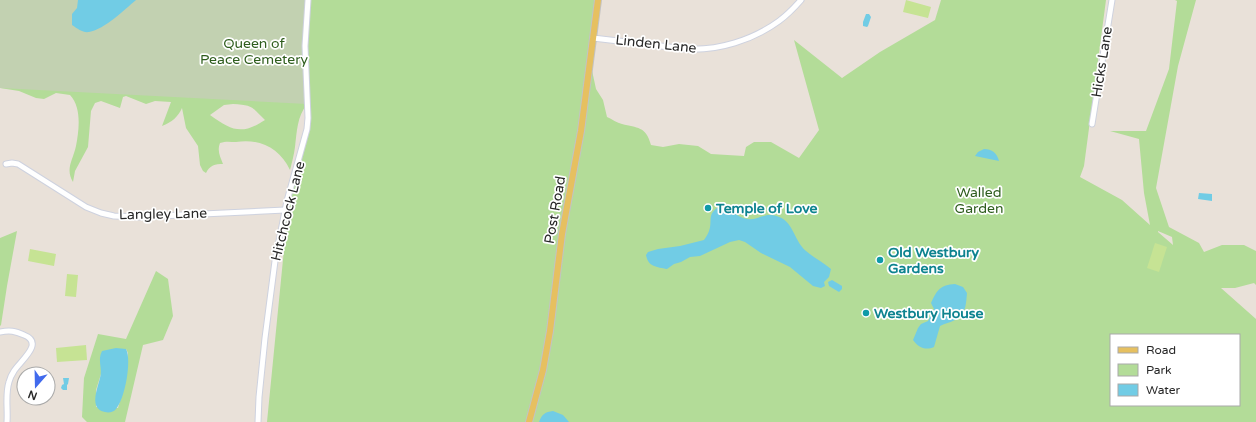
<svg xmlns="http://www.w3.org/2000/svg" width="1256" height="422" font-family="'Varela Round',sans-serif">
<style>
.green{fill:#b3dc98;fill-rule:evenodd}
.cemetery{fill:#c2d1b1}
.pitch{fill:#c6e394}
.water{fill:#71cce5}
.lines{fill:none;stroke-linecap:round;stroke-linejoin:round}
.minor-casing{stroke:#ced2df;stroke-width:7}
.major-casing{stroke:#c3c3c3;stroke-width:8}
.minor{stroke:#fff;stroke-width:5}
.major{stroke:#e6c060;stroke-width:6}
.culture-dot{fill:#0f9aa8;stroke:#fff;stroke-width:1.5}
.labels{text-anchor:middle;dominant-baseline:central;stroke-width:3.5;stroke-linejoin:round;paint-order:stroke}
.park-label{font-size:14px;fill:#2e5d1d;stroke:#fff}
.street-label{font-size:14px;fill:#272727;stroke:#fff}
.culture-label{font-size:14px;font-weight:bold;fill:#0d838f;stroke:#fff;text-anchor:start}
</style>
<rect width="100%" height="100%" fill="#e9e1d9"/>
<g class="green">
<path d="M308 0H598L590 61 596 89 603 100 607 117C612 119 617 123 622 124 637 128 646 126 651 145L663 147 679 144 698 146 711 154 744 156 746 147 754 142H771L799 158 819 130 794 40 842 78 880 52 935 20 941 0H1106L1084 166 1080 177 1122 200 1150 225 1144 193 1139 139 1110 131H1146L1169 69 1177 1 1175 0H1196L1178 66 1156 188 1169 227 1199 243 1204 252 1222 245H1244L1256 251V285L1254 283 1235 288H1221L1256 319V422H267L287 219 294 184 303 148 307 104C297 117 297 131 295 147 294 155 292 162 290 170 280 148 259 138 236 142 230 142 226 141 220 143 217 151 220 156 223 164 215 164 210 165 206 173L203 171 200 165 198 146 186 128 182 108C178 117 172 122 162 126L171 102 155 101 146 104 126 96 123 97 120 108 101 101 95 103 91 111 88 147 75 171 73 182C65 169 73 160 76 146 79 130 82 108 70 95L56 93 44 99 36 98 19 91 0 88V66L305 67ZM233 104C253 105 252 107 265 120 242 135 232 131 210 115L224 105ZM1158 231 1172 237 1173 245 1158 232ZM1111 335H1239V405H1111Z"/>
<polygon points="17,231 7,286 1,325 0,326 0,238"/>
<path d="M156 271 168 279 173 316 163 340 143 345 125 422H87L82 417 84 378 98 334 126 339ZM126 349 128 353 125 384 118 408 96 407V390L101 374Z"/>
</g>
<polygon class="cemetery" points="0,0 308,0 305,46 307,104 0,88"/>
<g class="pitch">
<polygon points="906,0 931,7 928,18 903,12"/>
<polygon points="1155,243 1167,247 1159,272 1147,268"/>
<polygon points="30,249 56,254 54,266 28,261"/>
<polygon points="67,274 78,275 76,297 65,296"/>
<polygon points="86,345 87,360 57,362 56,348"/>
</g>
<g class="water">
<path d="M78 0H136C124 10 105 29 89 32 83 33 78 29 72 25V14L77 8Z"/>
<polygon points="866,14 869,14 871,17 868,26 867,27 863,26 863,22"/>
<path d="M984 149C992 149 997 153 999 161L975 156 978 152Z"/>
<polygon points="1199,193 1212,194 1212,201 1198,199"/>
<path d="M720 206C728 207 736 217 747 219 756 221 763 214 771 215 794 217 792 239 806 251 814 258 823 262 831 269L829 277 824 282 825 286 821 288 813 286 790 267 761 253 745 242 739 240 730 242 700 256 690 257 681 262 674 264 667 269C657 267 648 267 646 255L648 252 658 249 680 246 704 240C706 237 708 234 709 231 713 221 706 214 720 206Z"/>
<polygon points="832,280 842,286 842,289 839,292 829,286 828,282"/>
<path d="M955 284 963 287 967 293C966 304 966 315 955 320 950 323 945 323 940 326L934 347C925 351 918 347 913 340L918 328 921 324 928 321 934 309 931 303C937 290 940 285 955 284Z"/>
<path d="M116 348 126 349C132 360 125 399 116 409 114 412 109 413 105 412 89 409 97 390 100 378 103 369 97 360 102 351Z"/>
<polygon points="63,378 69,378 68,384 67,385 67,390 63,390 61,388 62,385 64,384"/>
<path d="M553 411 563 415 569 422H539C542 414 545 412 553 411Z"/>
</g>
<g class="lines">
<g class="minor-casing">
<g id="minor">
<path d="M593 38 686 49C718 51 753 40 779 21 787 15 794 8 801 0"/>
<polyline points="1092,124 1112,0"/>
<polyline points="6,164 12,163 18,164 86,207 101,213 114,216 139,217 285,210"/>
<path d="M0 332C10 330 15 331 24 335 45 343 20 361 14 371 12 374 10 378 9 382 5 394 8 409 7 422"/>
<polyline points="258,422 259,397 265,338 275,261 287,201 307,129 308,118 305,46 308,0"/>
</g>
</g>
<g class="major-casing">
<polyline id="major" points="529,422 543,370 550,331 562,234 581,131 598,0"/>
</g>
<use href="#minor" class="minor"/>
<use href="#major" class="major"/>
</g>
<g class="culture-dot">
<circle cx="708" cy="208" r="4"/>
<circle cx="880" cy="260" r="4"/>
<circle cx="866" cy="313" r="4"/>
</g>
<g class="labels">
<g class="park-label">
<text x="254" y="43">Queen of<tspan x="254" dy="16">Peace Cemetery</tspan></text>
<text x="979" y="192">Walled<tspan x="979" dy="16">Garden</tspan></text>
</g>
<g class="street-label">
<text transform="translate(656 44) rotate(6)">Linden Lane</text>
<text transform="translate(1102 62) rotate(-81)">Hicks Lane</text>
<text transform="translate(555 210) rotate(-80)">Post Road</text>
<text transform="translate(288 211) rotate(-76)">Hitchcock Lane</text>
<text transform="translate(163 214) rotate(-1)">Langley Lane</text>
</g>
<g class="culture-label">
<text x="716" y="208">Temple of Love</text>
<text x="888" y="252">Old Westbury<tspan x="888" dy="16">Gardens</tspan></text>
<text x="874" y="313">Westbury House</text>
</g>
</g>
<rect x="1110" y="334" width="130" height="72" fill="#ffffff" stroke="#a9a9a9"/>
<rect x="1118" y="347" width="20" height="6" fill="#e6c060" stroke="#a9a9a9"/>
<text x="1146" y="354" font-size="12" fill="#272727">Road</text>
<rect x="1118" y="364" width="20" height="12" fill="#b3dc98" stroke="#a9a9a9"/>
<text x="1146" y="374" font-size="12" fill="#272727">Park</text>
<rect x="1118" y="384" width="20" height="12" fill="#71cce5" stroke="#a9a9a9"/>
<text x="1146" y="394" font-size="12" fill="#272727">Water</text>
<g transform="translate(36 386) rotate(200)"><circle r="19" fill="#ffffff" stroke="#a9a9a9"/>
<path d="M0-3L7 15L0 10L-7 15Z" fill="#416aed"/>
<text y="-6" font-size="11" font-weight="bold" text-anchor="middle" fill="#272727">N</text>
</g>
</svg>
